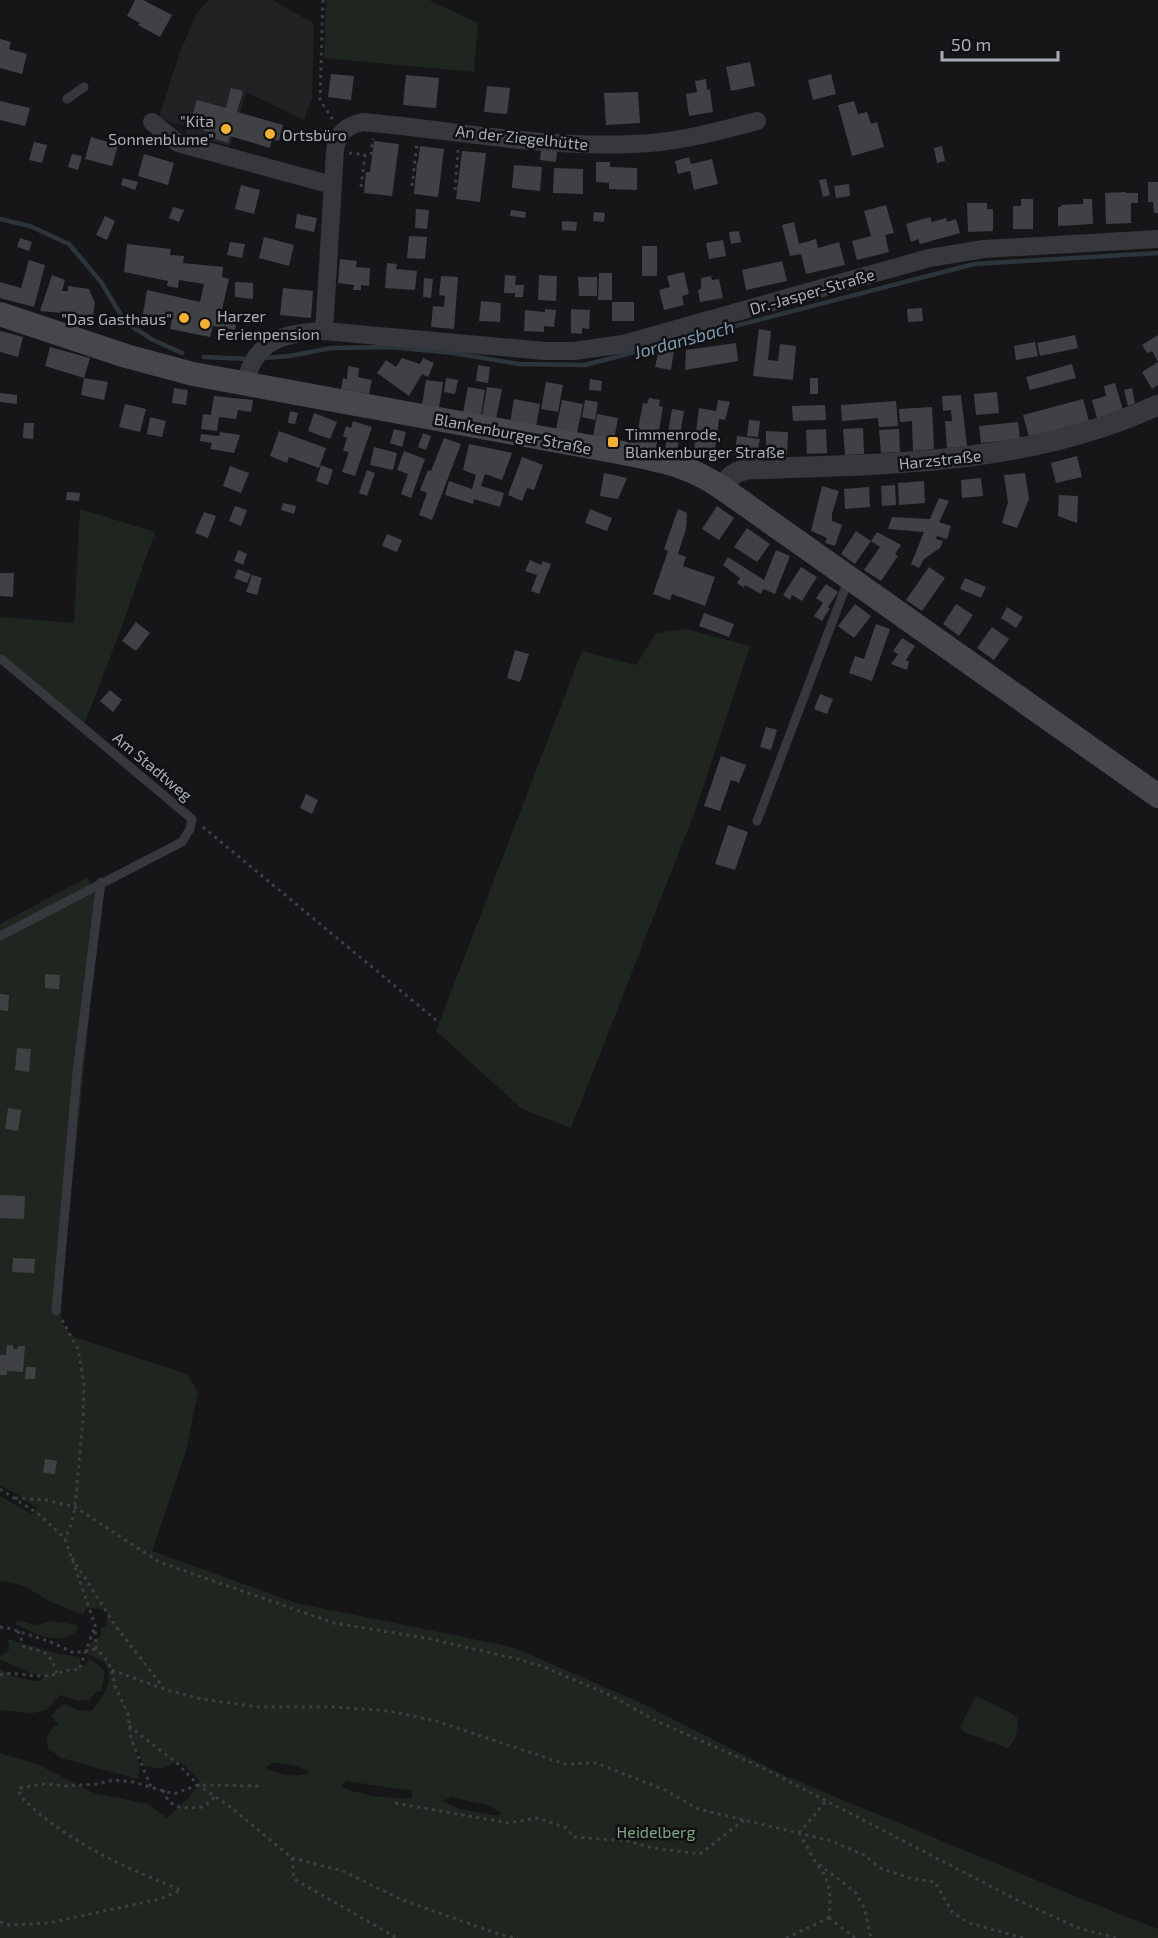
<svg xmlns="http://www.w3.org/2000/svg" width="1158" height="1938" font-family="'Exo 2',sans-serif">
<style>
.built{fill:#222225}
.green{fill:#1e261f;fill-rule:evenodd}
.lines{fill:none;stroke-linecap:round;stroke-linejoin:round}
.stream{stroke:#2c353c;stroke-width:4.5}
.building{fill:#404145}
.path{stroke:#3d3f44;stroke-width:3;stroke-dasharray:3 4.5;stroke-linecap:butt}
.service{stroke:#37383d;stroke-width:9}
.minor{stroke:#37383d;stroke-width:18}
.tertiary{stroke:#37383d;stroke-width:21}
.secondary{stroke:#45474d;stroke-width:24}
.poi-dot{fill:#f2b134;stroke:#111113;stroke-width:2}
.labels{text-anchor:middle;dominant-baseline:central;stroke-width:5;stroke-linejoin:round;paint-order:stroke}
.poi-label{font-size:16px;fill:#a8adb8;stroke:#111113;text-anchor:start}
.street-label{font-size:16px;fill:#a8adb8;stroke:#111113}
.park-label{font-size:16px;fill:#7fa381;stroke:#111113}
.water-label{font-size:18px;font-style:italic;fill:#7f9bb3;stroke:#111113}
</style>
<rect width="100%" height="100%" fill="#161618"/>
<polygon class="built" points="209,0 273,0 314,24 312,98 304,120 246,92 230,146 185,134 187,127 159,118 178,58 196,14"/>
<g class="green">
<polygon points="326,0 429,0 478,23 474,72 324,58"/>
<polygon points="80,509 155,532 122,626 84,725 0,652 0,617 74,623"/>
<polygon points="686,629 750,646 697,806 571,1128 522,1109 436,1031 582,651 636,665 656,633"/>
<path d="M86 878 102 893 63 1275 61 1322 71 1336 187 1374 198 1392 186 1451 152 1551 296 1603 512 1647 637 1701 788 1777 1065 1892 1158 1929V1938H0V1753L39 1765 94 1793 148 1804 167 1818 188 1799 200 1781 179 1761 161 1769 144 1766 139 1752H136L139 1764 138 1779 61 1758 48 1748C46 1736 48 1730 59 1724L51 1717 57 1709 65 1704 78 1710 91 1711C102 1700 117 1678 104 1663 100 1658 91 1657 87 1653L90 1644 101 1636V1629L107 1624V1612L102 1609 86 1608 83 1615 49 1601 22 1585 0 1581V1496L32 1514 37 1508 15 1493 0 1486V924ZM272 1763C287 1763 298 1765 310 1773 294 1778 280 1775 265 1768ZM346 1781 412 1791V1798C389 1800 362 1795 341 1787ZM452 1797 487 1805 502 1813 499 1816 460 1809 442 1801Z"/>
<path d="M18 1620 35 1625 54 1621 77 1625V1631C56 1647 36 1633 15 1624Z"/>
<path d="M8 1639 54 1653 80 1657V1664L85 1666 89 1659 101 1667 105 1672 101 1691 96 1692 89 1700 78 1701 60 1695 46 1710 33 1713 0 1710V1668C12 1678 24 1680 40 1681L44 1676 30 1673 0 1659V1657L9 1650Z"/>
<path d="M976 1696 1009 1712 1017 1717C1018 1728 1017 1741 1007 1748L962 1731 961 1725Z"/>
</g>
<g class="lines">
<g class="stream">
<polyline points="0,219 30,226 69,244 101,282 125,322 153,340 182,353"/>
<polyline points="204,357 249,359"/>
<polyline points="264,358 290,356 331,348 391,347 453,353 519,364 585,365 974,264 1158,253"/>
</g>
</g>
<g class="building">
<polygon points="135,0 143,0 172,15 160,37 138,25 140,23 127,16"/>
<polygon points="0,39 11,42 9,49 27,54 22,74 0,68"/>
<polygon points="750,62 755,86 731,91 726,67"/>
<polygon points="331,74 354,76 351,100 328,97"/>
<polygon points="831,74 836,94 813,100 808,80"/>
<polygon points="406,75 439,78 436,108 403,105"/>
<polygon points="706,79 707,90 710,89 713,112 689,116 686,94 697,92 695,81"/>
<polygon points="487,86 510,88 507,114 484,112"/>
<polygon points="231,88 243,91 237,112 283,125 279,141 272,139 270,148 230,136 228,143 215,139 216,134 189,126 197,100 226,108"/>
<polygon points="638,92 640,123 606,125 604,93"/>
<polygon points="0,101 30,108 25,126 0,120"/>
<polygon points="854,101 858,114 867,112 871,124 877,122 884,147 852,156 838,105"/>
<polygon points="91,137 118,145 112,166 85,159"/>
<polygon points="374,141 399,144 392,196 364,193 366,172 370,172"/>
<polygon points="34,142 47,145 42,163 29,160"/>
<polygon points="420,146 444,149 438,197 414,194 417,163 418,163"/>
<polygon points="942,146 945,161 937,163 934,148"/>
<polygon points="541,149 557,151 556,162 540,160"/>
<polygon points="462,151 486,153 480,202 456,199"/>
<polygon points="72,154 82,156 78,170 68,167"/>
<polygon points="144,154 174,163 168,185 138,176"/>
<polygon points="689,157 691,164 712,159 718,184 694,190 690,171 678,174 675,161"/>
<polygon points="596,162 610,162 610,167 637,168 637,190 609,189 609,183 596,182"/>
<polygon points="514,165 542,167 540,191 512,188"/>
<polygon points="554,168 583,169 583,194 553,193"/>
<polygon points="123,178 138,182 135,190 121,185"/>
<polygon points="826,179 830,195 823,197 819,180"/>
<polygon points="1148,182 1158,182 1158,213 1154,213 1153,202 1148,202"/>
<polygon points="849,184 850,196 836,198 834,186"/>
<polygon points="241,185 260,190 254,214 235,209"/>
<polygon points="1126,192 1126,193 1138,193 1138,203 1131,203 1131,223 1106,224 1105,193"/>
<polygon points="1021,199 1033,199 1033,229 1013,229 1013,206 1021,206"/>
<polygon points="1083,199 1092,199 1093,224 1058,226 1058,207 1061,207 1061,205 1083,204"/>
<polygon points="967,203 987,203 987,209 993,209 993,231 968,232"/>
<polygon points="886,205 894,233 885,235 889,252 857,260 852,241 871,236 864,211"/>
<polygon points="173,207 184,210 179,222 169,218"/>
<polygon points="416,209 429,210 427,229 415,228"/>
<polygon points="511,210 526,212 525,218 510,216"/>
<polygon points="594,212 605,213 604,222 593,221"/>
<polygon points="297,214 317,218 314,232 295,228"/>
<polygon points="105,216 115,221 107,240 96,235"/>
<polygon points="930,217 932,222 946,218 947,222 956,219 960,233 920,244 918,239 911,242 906,224"/>
<polygon points="562,221 577,222 576,231 562,230"/>
<polygon points="794,222 799,244 816,239 818,248 839,242 845,265 806,274 801,254 790,256 782,225"/>
<polygon points="739,231 741,242 731,244 729,232"/>
<polygon points="409,236 427,237 425,259 407,258"/>
<polygon points="264,237 294,245 289,266 259,258"/>
<polygon points="20,238 32,242 29,251 17,247"/>
<polygon points="723,240 726,256 709,259 706,243"/>
<polygon points="230,242 245,244 242,258 227,255"/>
<polygon points="127,244 171,249 170,255 184,256 183,263 223,267 222,277 229,279 221,314 237,317 235,330 213,326 210,337 170,329 172,319 143,314 147,290 200,302 204,284 179,280 178,288 167,286 168,281 124,272"/>
<rect x="642" y="246" width="15" height="30"/>
<polygon points="340,259 357,261 356,267 370,268 369,286 361,285 361,290 353,290 354,285 338,283"/>
<polygon points="29,260 45,265 34,307 0,298 0,282 21,288"/>
<polygon points="782,261 787,281 746,290 742,270"/>
<polygon points="387,263 397,264 396,269 417,271 415,290 385,288"/>
<polygon points="684,272 689,294 682,296 684,305 664,310 659,290 670,287 667,276"/>
<polygon points="599,273 612,273 612,300 598,300"/>
<polygon points="52,275 65,280 62,291 68,291 68,286 89,289 95,303 93,316 40,311"/>
<polygon points="505,275 516,276 515,285 524,285 523,297 515,297 515,293 504,293"/>
<polygon points="539,275 557,276 556,301 538,300"/>
<polygon points="441,276 458,277 454,329 431,327 433,306 444,307 445,296 439,295"/>
<polygon points="711,276 712,280 719,279 723,298 700,302 698,290 701,289 701,278"/>
<polygon points="578,277 597,277 597,296 579,296"/>
<polygon points="424,278 433,279 431,298 423,297"/>
<polygon points="235,282 253,283 253,299 235,297"/>
<polygon points="283,288 313,291 311,318 280,315"/>
<polygon points="481,301 501,303 500,322 479,321"/>
<rect x="612" y="302" width="22" height="19"/>
<polygon points="922,308 923,321 908,322 907,309"/>
<polygon points="545,309 556,310 554,327 544,326 544,332 524,331 525,310 545,312"/>
<polygon points="571,309 590,310 589,329 582,328 582,334 571,333"/>
<polygon points="759,329 771,331 768,360 778,361 780,344 796,346 793,380 753,376"/>
<polygon points="0,331 23,337 18,357 0,352"/>
<polygon points="1075,335 1078,348 1040,356 1037,343"/>
<polygon points="1158,335 1158,362 1152,351 1147,353 1142,345"/>
<polygon points="1035,342 1038,356 1016,360 1014,346"/>
<polygon points="736,343 738,361 685,370 686,350"/>
<polygon points="50,347 90,358 84,378 45,366"/>
<polygon points="674,350 671,370 655,367 658,354"/>
<polygon points="402,358 420,364 423,358 434,363 428,377 422,374 409,396 377,373 386,360 396,367"/>
<polygon points="1158,362 1158,385 1152,389 1142,372"/>
<polygon points="1072,364 1076,378 1030,390 1026,377"/>
<polygon points="478,365 490,367 488,383 476,381"/>
<polygon points="348,366 359,368 358,377 372,380 369,394 341,389 343,378 347,379"/>
<polygon points="84,378 108,382 104,400 81,395"/>
<polygon points="446,378 458,380 455,394 444,392"/>
<rect x="810" y="378" width="8" height="16"/>
<polygon points="590,379 602,381 601,391 589,390"/>
<polygon points="426,380 443,382 439,408 422,405"/>
<polygon points="546,382 563,385 558,412 541,409"/>
<polygon points="1115,383 1123,410 1097,418 1092,400 1106,396 1104,386"/>
<polygon points="468,387 485,390 481,415 463,413"/>
<polygon points="487,387 502,389 496,419 482,416"/>
<polygon points="174,388 188,390 186,405 172,403"/>
<polygon points="1132,388 1135,403 1128,406 1124,390"/>
<polygon points="997,392 999,413 976,415 974,394"/>
<polygon points="0,393 17,395 17,404 0,402"/>
<polygon points="961,395 967,446 947,448 945,421 952,421 951,410 943,411 942,396"/>
<polygon points="214,396 253,400 251,412 238,410 236,419 219,417 217,431 201,429 203,414 211,415"/>
<polygon points="649,398 660,400 659,406 663,407 656,448 635,445 643,403 647,404"/>
<polygon points="514,399 540,404 536,427 510,423"/>
<polygon points="1083,399 1089,421 1029,437 1023,415"/>
<polygon points="562,400 583,404 577,433 556,429"/>
<polygon points="585,400 598,402 595,420 582,417"/>
<polygon points="718,400 730,402 725,420 719,419 714,458 693,456 699,408 716,411"/>
<polygon points="896,401 898,426 879,427 878,418 842,421 841,405"/>
<polygon points="125,404 146,409 140,432 119,427"/>
<polygon points="825,405 826,420 793,421 792,406"/>
<polygon points="932,407 934,449 913,451 912,421 900,422 899,409"/>
<polygon points="672,409 684,411 677,452 665,450"/>
<polygon points="290,411 298,413 295,424 288,423"/>
<polygon points="314,413 337,422 330,439 308,431"/>
<polygon points="597,414 618,418 614,440 593,437"/>
<polygon points="150,417 166,421 162,437 147,434"/>
<polygon points="749,420 760,421 758,437 747,436"/>
<polygon points="353,421 372,427 355,476 342,472 349,452 343,451 347,438 343,436 346,426 351,428"/>
<polygon points="1018,422 1020,439 981,443 979,426"/>
<polygon points="24,423 34,423 33,439 23,438"/>
<polygon points="863,428 864,454 845,455 843,429"/>
<polygon points="394,429 406,432 402,447 390,443"/>
<polygon points="826,429 827,453 807,454 806,430"/>
<polygon points="899,429 900,452 881,453 879,430"/>
<polygon points="279,431 326,448 319,468 289,457 287,463 270,456"/>
<polygon points="766,431 788,432 787,455 766,454"/>
<polygon points="220,432 240,435 234,453 210,449 212,443 200,441 201,434 219,436"/>
<polygon points="423,433 431,436 426,450 418,447"/>
<polygon points="737,436 760,439 757,455 734,459"/>
<polygon points="444,438 461,444 432,520 419,515 427,493 420,490 428,470 431,471"/>
<polygon points="469,444 512,453 502,480 485,474 481,486 504,493 500,507 474,499 473,504 445,495 449,481 472,489 476,475 463,470"/>
<polygon points="374,447 397,453 393,470 370,465"/>
<polygon points="404,451 425,459 411,498 401,494 408,474 397,470"/>
<polygon points="1077,456 1082,477 1056,483 1051,463"/>
<polygon points="522,457 543,465 534,490 527,488 522,501 508,495"/>
<polygon points="321,465 333,470 328,485 316,481"/>
<polygon points="230,466 249,473 241,493 223,486"/>
<polygon points="367,470 375,473 367,496 359,493"/>
<polygon points="604,473 627,478 618,499 600,496"/>
<polygon points="1025,473 1029,499 1017,528 1002,523 1008,502 1004,475"/>
<polygon points="981,478 983,496 962,498 961,480"/>
<polygon points="924,481 925,503 899,505 898,483"/>
<polygon points="895,485 896,505 882,506 881,486"/>
<polygon points="822,486 839,491 832,514 832,521 842,525 835,546 825,543 827,538 811,531"/>
<polygon points="869,487 870,507 845,509 844,489"/>
<polygon points="67,492 80,493 79,501 66,500"/>
<polygon points="1059,495 1078,496 1077,523 1058,516"/>
<polygon points="939,498 949,501 939,522 951,526 947,539 937,536 936,539 943,541 940,548 924,559 919,568 911,564 924,532 888,529 892,517 930,519"/>
<polygon points="283,503 296,506 294,514 281,510"/>
<polygon points="235,506 247,510 241,526 229,521"/>
<polygon points="717,506 734,518 719,540 702,529"/>
<polygon points="590,509 612,518 607,531 585,523"/>
<polygon points="678,509 687,513 686,529 678,554 686,557 683,566 715,577 705,606 672,594 670,600 653,594 668,551 664,549"/>
<polygon points="204,512 216,516 208,538 195,533"/>
<polygon points="747,528 770,544 757,562 734,547"/>
<polygon points="856,531 871,541 855,564 841,554"/>
<polygon points="877,532 901,545 895,554 898,556 881,581 864,570 880,547 871,541"/>
<polygon points="387,534 402,540 397,552 382,546"/>
<polygon points="238,550 247,554 243,565 234,561"/>
<polygon points="776,550 790,556 775,594 763,589 761,594 745,585 744,588 737,583 740,578 723,565 728,557 764,580"/>
<polygon points="530,560 541,565 543,561 551,564 539,594 531,591 537,575 525,571"/>
<polygon points="801,567 817,577 802,601 792,595 790,600 783,595"/>
<polygon points="929,567 945,578 922,611 906,600"/>
<polygon points="238,569 251,574 247,583 234,578"/>
<polygon points="0,573 14,573 13,597 0,596"/>
<polygon points="252,575 262,578 257,595 246,592"/>
<polygon points="965,578 986,587 981,598 960,589"/>
<polygon points="826,584 838,592 828,607 830,608 822,621 814,616 823,603 816,598"/>
<polygon points="855,604 871,616 854,638 838,626"/>
<polygon points="956,604 973,615 959,636 943,624"/>
<polygon points="1007,607 1023,617 1016,628 1001,618"/>
<polygon points="704,613 734,624 729,637 699,626"/>
<polygon points="136,622 150,633 136,651 122,641"/>
<polygon points="876,624 890,629 872,681 849,673 855,656 864,659"/>
<polygon points="992,627 1009,639 994,660 977,648"/>
<polygon points="902,638 915,646 906,660 909,662 907,670 891,664 898,654 893,651"/>
<polygon points="515,650 529,654 520,682 507,678"/>
<polygon points="110,690 122,700 113,712 100,701"/>
<polygon points="820,694 833,699 827,714 814,709"/>
<polygon points="766,727 777,730 771,750 760,747"/>
<polygon points="721,756 746,765 739,783 731,780 720,811 704,806"/>
<polygon points="306,794 318,800 312,814 300,808"/>
<polygon points="728,825 748,832 735,870 715,864"/>
<polygon points="45,974 60,975 59,989 45,988"/>
<polygon points="0,994 9,995 8,1011 0,1010"/>
<polygon points="17,1048 31,1049 29,1072 15,1070"/>
<polygon points="8,1108 21,1110 18,1131 5,1129"/>
<polygon points="0,1195 25,1196 24,1219 0,1218"/>
<polygon points="13,1258 35,1259 34,1273 12,1272"/>
<polygon points="7,1345 13,1345 13,1349 18,1349 18,1346 25,1346 23,1372 7,1371 7,1375 0,1375 0,1355 6,1355"/>
<polygon points="26,1367 36,1367 35,1379 25,1379"/>
<polygon points="45,1459 57,1461 55,1474 43,1473"/>
</g>
<g class="lines">
<g class="path">
<polyline points="323,0 320,100 333,120"/>
<polyline points="349,153 365,155"/>
<polyline points="412,186 417,143"/>
<polyline points="361,187 365,155 371,154 373,139"/>
<polyline points="455,190 458,150"/>
<polyline points="203,827 436,1020"/>
<polyline points="62,1320 78,1349 84,1384 83,1420 75,1507 72,1522 65,1539"/>
<polyline points="0,1489 40,1515 65,1539 95,1625 96,1649 104,1656 112,1670 115,1686 128,1714 131,1739 151,1787"/>
<polyline points="15,1498 46,1500 75,1507 159,1562 334,1623 426,1638 517,1659 544,1667 612,1696 658,1722 761,1767 1019,1901 1079,1928 1116,1938"/>
<polyline points="72,1558 117,1628 163,1687"/>
<polyline points="0,1627 8,1628 51,1642 74,1653 96,1649"/>
<path d="M18 1631 24 1647C46 1652 49 1651 57 1673"/>
<polyline points="112,1670 164,1689 201,1699 259,1707 334,1707 389,1711 436,1721 565,1764 596,1763 665,1790 698,1809 832,1841 864,1855 880,1868 909,1878 935,1882 952,1912 969,1923 1024,1938"/>
<path d="M0 1675C15 1671 30 1677 45 1676 57 1675 67 1668 79 1670L95 1626"/>
<polyline points="129,1726 178,1764 198,1785 229,1806 292,1858 343,1871 400,1899 501,1935 518,1938"/>
<path d="M163 1790C171 1811 183 1808 203 1807L216 1796"/>
<polyline points="395,1803 508,1823 537,1818 567,1828 573,1837 628,1841 653,1848 700,1854 744,1820"/>
<polyline points="799,1833 815,1861 855,1892 864,1907 871,1938"/>
<polyline points="799,1833 826,1801"/>
<polyline points="292,1858 294,1879 397,1938"/>
<path d="M818 1866C831 1880 831 1899 829 1918"/>
<polyline points="829,1918 855,1938"/>
<path d="M0 1922 9 1925 48 1923 160 1899 181 1890C123 1867 65 1841 20 1796L19 1788 44 1784 65 1786 98 1784 113 1780 133 1782 174 1794 198 1785 263 1786"/>
<polyline points="786,1938 829,1918"/>
</g>
<g class="service">
<polyline points="67,99 84,87"/>
<polyline points="0,658 192,819 190,829 182,842 0,936"/>
<polyline points="757,821 844,591 851,579"/>
<polyline points="56,1311 77,1073 101,882"/>
</g>
<g class="minor">
<polyline points="152,122 178,143 332,185"/>
<path d="M324 331 335 150C338 132 346 126 363 122 452 130 542 148 632 144 675 143 716 132 757 121"/>
<path d="M245 384C255 339 284 333 324 331L545 351H574L623 344 929 258 984 249 1158 239"/>
</g>
<path class="tertiary" d="M722 488C729 477 734 472 747 469 887 464 1028 465 1158 405"/>
<path class="secondary" d="M0 314 126 356 193 374 618 452C658 460 687 464 722 488L1158 796"/>
</g>
<g class="poi-dot">
<circle cx="226" cy="129" r="6"/>
<circle cx="270" cy="134" r="6"/>
<circle cx="184" cy="318" r="6"/>
<circle cx="205" cy="324" r="6"/>
<rect x="607" y="436" width="12" height="12" rx="3"/>
</g>
<g class="labels">
<g class="poi-label">
<text x="214" y="120" text-anchor="end">"Kita<tspan x="214" dy="18">Sonnenblume"</tspan></text>
<text x="282" y="134">Ortsbüro</text>
<text x="217" y="315">Harzer<tspan x="217" dy="18">Ferienpension</tspan></text>
<text x="172" y="318" text-anchor="end">"Das Gasthaus"</text>
<text x="625" y="433">Timmenrode,<tspan x="625" dy="18">Blankenburger Straße</tspan></text>
</g>
<g class="street-label">
<text transform="translate(522 137) rotate(6)">An der Ziegelhütte</text>
<text transform="translate(812 291) rotate(-16)">Dr.-Jasper-Straße</text>
<text transform="translate(513 433) rotate(11)">Blankenburger Straße</text>
<text transform="translate(940 459) rotate(-6)">Harzstraße</text>
<text transform="translate(153 766) rotate(40)">Am Stadtweg</text>
</g>
<g class="park-label">
<text x="656" y="1831">Heidelberg</text>
</g>
<g class="water-label">
<text transform="translate(684 339) rotate(-15)">Jordansbach</text>
</g>
</g>
<path d="M942 51v9h116v-9" fill="none" stroke="#a8adb8" stroke-width="3"/>
<text x="951" y="51" font-size="18" fill="#a8adb8" stroke="#111113" stroke-width="4.5" paint-order="stroke">50 m</text>
</svg>
